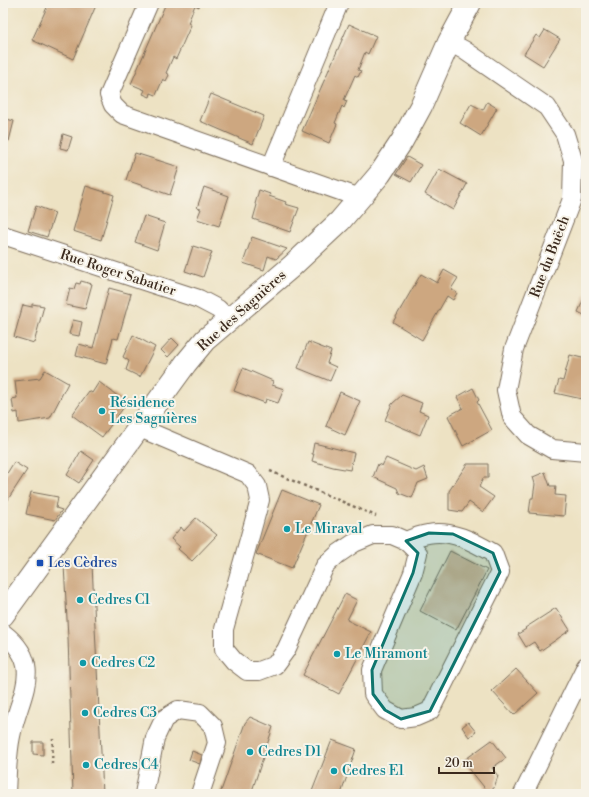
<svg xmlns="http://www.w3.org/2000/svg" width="589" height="797" font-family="'Libre Bodoni',serif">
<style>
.building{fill:#cda780}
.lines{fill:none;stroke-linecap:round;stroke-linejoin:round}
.minor-casing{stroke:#796a58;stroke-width:20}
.secondary-casing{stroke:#796a58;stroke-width:24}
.path{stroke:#796a58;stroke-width:2.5;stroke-dasharray:3 3;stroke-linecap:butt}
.minor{stroke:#fff;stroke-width:18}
.secondary{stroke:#fff;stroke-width:22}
.marked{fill:#0f766e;fill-opacity:0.2;stroke:#0f766e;stroke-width:3;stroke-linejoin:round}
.culture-dot{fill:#0f9aa8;stroke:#f7f3e8;stroke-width:1.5}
.transit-dot{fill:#1a4fb4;stroke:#f7f3e8;stroke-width:1.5}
.labels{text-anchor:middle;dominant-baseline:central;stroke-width:4;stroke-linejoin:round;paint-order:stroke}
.street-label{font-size:14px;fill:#3b2a1e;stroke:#f7f3e8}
.culture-label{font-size:14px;fill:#0d838f;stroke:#f7f3e8;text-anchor:start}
.transit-label{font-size:14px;fill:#164399;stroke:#f7f3e8;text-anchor:start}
</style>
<rect width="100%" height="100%" fill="#f7f3e8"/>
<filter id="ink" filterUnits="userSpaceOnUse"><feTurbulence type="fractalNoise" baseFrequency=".025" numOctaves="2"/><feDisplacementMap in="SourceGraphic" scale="8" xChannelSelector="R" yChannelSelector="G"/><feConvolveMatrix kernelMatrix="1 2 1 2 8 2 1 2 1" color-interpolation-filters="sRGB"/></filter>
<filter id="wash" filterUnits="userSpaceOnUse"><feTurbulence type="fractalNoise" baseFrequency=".012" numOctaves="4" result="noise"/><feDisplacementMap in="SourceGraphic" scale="16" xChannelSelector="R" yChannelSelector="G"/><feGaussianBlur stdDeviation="0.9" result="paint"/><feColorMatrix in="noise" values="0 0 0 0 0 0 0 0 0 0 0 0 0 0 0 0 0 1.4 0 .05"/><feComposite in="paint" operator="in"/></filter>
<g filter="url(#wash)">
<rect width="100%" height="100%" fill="#ede2c3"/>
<g id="blocks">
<g class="building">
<polygon points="49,3 97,3 73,59 32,40"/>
<polygon points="166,3 200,3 199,7 195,5 188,23 191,25 176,59 173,57 166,73 169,75 166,81 163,79 156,95 151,93 150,97 143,94 145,90 131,84"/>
<polygon points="349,24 376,36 368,54 365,52 358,70 361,71 358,77 355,75 344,100 347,101 344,108 342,106 335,123 337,124 329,143 302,131"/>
<polygon points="545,30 560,39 543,66 524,54 536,35 540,38"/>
<polygon points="211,94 264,116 253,144 200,121"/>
<polygon points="487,102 497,108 481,136 460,123 471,104 483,110"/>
<polygon points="3,118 14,121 9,141 3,139"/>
<polygon points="63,134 72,137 68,150 60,148"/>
<polygon points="135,153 179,167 170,195 126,180"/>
<polygon points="407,157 421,165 411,182 396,174"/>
<polygon points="439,169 467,184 453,210 425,194"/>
<polygon points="86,186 114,195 101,240 73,231"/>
<polygon points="204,187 229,196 219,226 197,219 201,209 197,208"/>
<polygon points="259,190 270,194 269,196 286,202 285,204 299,208 290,232 253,219 257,205 255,204"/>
<polygon points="36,206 55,213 47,237 28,231"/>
<polygon points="144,216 165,223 157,250 135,242"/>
<polygon points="252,237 287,249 276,259 268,256 264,270 243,263"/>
<polygon points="193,246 212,252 203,277 185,271"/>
<polygon points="444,270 458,278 451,289 457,293 453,300 447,296 422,340 393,322 421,274 437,283"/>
<polygon points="81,281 92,284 85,309 66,305 70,288 74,289 76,283 80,284"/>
<polygon points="109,288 131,294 118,339 113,338 106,364 76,356 79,344 93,348"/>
<polygon points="586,294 586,316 578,312"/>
<polygon points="32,304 44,306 34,343 14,337 23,305 32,307"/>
<polygon points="73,320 82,322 79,336 69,334"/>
<polygon points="133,335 155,347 140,377 126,370 129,361 123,357"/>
<polygon points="172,338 179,345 168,357 161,350"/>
<polygon points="308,342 331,351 327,363 336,367 330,381 298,368"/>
<polygon points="570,355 586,359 586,383 582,399 555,393 559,380 563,381"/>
<polygon points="243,368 273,381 272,385 284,389 278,403 266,399 265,403 234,391"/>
<polygon points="45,370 68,383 50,418 19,423 18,412 14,413 12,399 17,398 15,381 40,378"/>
<polygon points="99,382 127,403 102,437 72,415 89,391 92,393"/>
<polygon points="473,388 479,400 477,402 492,430 463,446 448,416 463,408 457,397"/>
<polygon points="340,392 360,401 345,435 326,426"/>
<polygon points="402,395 422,403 419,411 428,415 420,435 385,420 392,404"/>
<polygon points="314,443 354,453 350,470 333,467 312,461 314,454 312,454"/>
<polygon points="81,451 94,460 79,483 67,475"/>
<polygon points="386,458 416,471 424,467 428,479 418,483 412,498 399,493 397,488 373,477 378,464 382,466"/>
<polygon points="14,462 27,470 3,507 3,473 6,475"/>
<polygon points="467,464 488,464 488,478 483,478 479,487 494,497 483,512 469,502 462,512 449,510 449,491"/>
<polygon points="545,472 550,486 556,486 555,495 566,496 564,516 529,513 531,498 533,498 535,484 533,477"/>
<polygon points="282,490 319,505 292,568 256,554"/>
<polygon points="31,492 58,497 56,508 62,510 55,520 26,514"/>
<polygon points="196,518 217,535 192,561 178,549 180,547 171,539 181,527 184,531"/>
<polygon points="450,551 487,570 456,630 420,611"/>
<polygon points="92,564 103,794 73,794 68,637 64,565"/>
<polygon points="345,594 357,600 347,620 371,632 339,694 303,675"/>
<polygon points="556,608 570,630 540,651 534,642 526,647 518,634 526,629 525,628"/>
<polygon points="516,669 538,693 514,715 492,691"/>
<polygon points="250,717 273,727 251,794 220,794 245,723"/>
<polygon points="468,722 476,732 469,737 462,727"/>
<polygon points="332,740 356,749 341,794 311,794"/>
<polygon points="492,740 506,758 492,768 498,776 494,788 488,792 463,761"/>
<polygon points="33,742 43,742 43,755 33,754"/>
<polygon points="192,751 202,755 200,764 189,760"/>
</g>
</g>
</g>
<g filter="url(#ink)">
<use href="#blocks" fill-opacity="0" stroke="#796a58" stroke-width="1"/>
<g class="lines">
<g class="minor-casing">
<g id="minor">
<polyline points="149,3 109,95 113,105 122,114 360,198"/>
<polyline points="449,42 464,50 547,107 565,134 573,160 572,199 514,349 506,390 512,417 528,435 552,449 586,452"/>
<polyline points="271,167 339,3"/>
<polyline points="3,235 199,299 218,309 228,319"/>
<path d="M140 428 248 474 257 486 260 500 224 629V649L234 661 247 671H259L275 665 286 650 325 566 338 554 354 543 373 535H392L406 541 418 553 413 573 372 670 373 694 385 710 401 719 416 717 430 711 500 572 493 553C474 542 451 529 428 534 420 535 413 538 406 541"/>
<path d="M3 633C46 666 19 695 11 736 7 755 7 775 6 794"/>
<polyline points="144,794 155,738 164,719 178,710 200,713 213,726 217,743 200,794"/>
<polyline points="523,794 586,666"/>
</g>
</g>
<g class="secondary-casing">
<polyline id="secondary" points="3,615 186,363 205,340 291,267 340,221 380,174 402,141 421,106 449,42 470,3"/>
</g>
<g class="path">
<polyline points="270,471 376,516"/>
<polyline points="52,764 53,739"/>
</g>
<use href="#minor" class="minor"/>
<use href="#secondary" class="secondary"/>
</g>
</g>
<path class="marked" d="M429 533 453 534 493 553 500 572 430 711 401 719 385 710 373 694 372 670 413 573 418 553 406 541Z"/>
<g class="culture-dot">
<circle cx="102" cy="411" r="4"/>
<circle cx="287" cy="529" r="4"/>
<circle cx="80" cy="600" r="4"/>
<circle cx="337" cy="654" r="4"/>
<circle cx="83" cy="663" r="4"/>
<circle cx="85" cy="713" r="4"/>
<circle cx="250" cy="752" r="4"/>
<circle cx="86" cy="765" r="4"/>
<circle cx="334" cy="771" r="4"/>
</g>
<rect class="transit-dot" x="36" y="559" width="8" height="8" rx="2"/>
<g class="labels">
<g class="street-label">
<text transform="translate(550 257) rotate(-69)">Rue du Buëch</text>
<text transform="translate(118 273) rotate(18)">Rue Roger Sabatier</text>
<text transform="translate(242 311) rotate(-42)">Rue des Sagnières</text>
</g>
<g class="culture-label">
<text x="110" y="403">Résidence<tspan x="110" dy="16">Les Sagnières</tspan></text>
<text x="295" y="529">Le Miraval</text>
<text x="88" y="600">Cedres C1</text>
<text x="345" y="654">Le Miramont</text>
<text x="91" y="663">Cedres C2</text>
<text x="93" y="713">Cedres C3</text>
<text x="258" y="752">Cedres D1</text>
<text x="94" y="765">Cedres C4</text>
<text x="342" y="771">Cedres E1</text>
</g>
<g class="transit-label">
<text x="48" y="563">Les Cèdres</text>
</g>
</g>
<rect width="589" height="797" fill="none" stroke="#f7f3e8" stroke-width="16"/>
<path d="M439 767v6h55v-6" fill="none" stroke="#3b2a1e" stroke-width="2"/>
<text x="445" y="767" font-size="12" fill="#3b2a1e" stroke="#f7f3e8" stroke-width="3" paint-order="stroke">20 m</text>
</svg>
